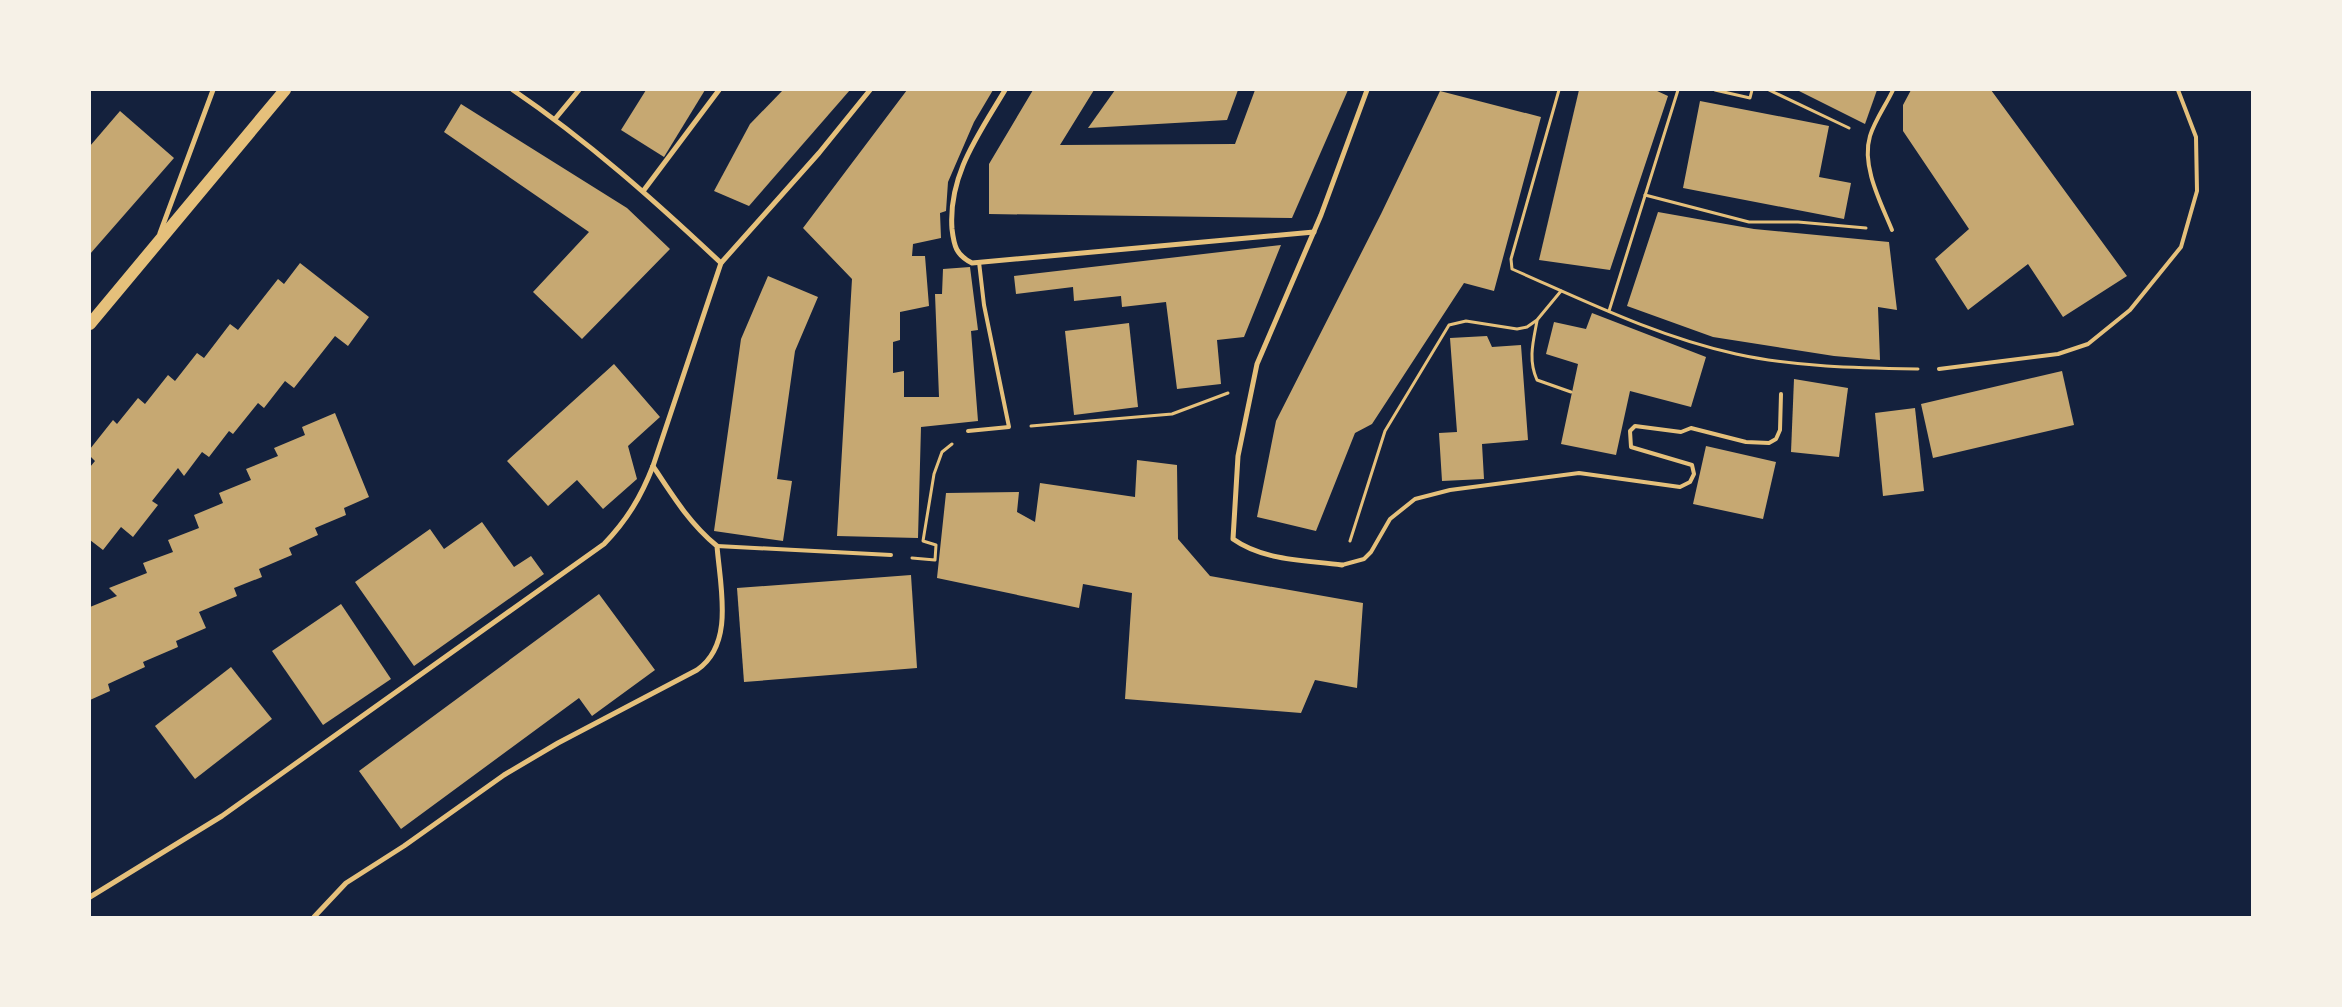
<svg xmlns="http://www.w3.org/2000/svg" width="2342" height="1007" font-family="Rubik,sans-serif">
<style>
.building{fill:#c6a872}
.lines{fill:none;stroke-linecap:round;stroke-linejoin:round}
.path{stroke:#e5c07b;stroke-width:3}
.service{stroke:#e5c07b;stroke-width:4}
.minor{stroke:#e5c07b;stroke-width:5}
.primary{stroke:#e5c07b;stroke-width:12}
</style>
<rect width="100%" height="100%" fill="#14213d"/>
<g class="building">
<polygon points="646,90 705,90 664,157 621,130"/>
<polygon points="783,90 850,90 749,206 714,191 750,124"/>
<polygon points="907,90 993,90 974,122 948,182 946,211 940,213 941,238 913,244 912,256 925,256 929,306 900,312 900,340 893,342 893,373 904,371 904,397 939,397 935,294 942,294 943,269 970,267 978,330 971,331 978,421 921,427 918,538 837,536 852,279 803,228"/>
<polygon points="1033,90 1094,90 1060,145 1235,144 1255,90 1348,90 1292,218 989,214 989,164"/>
<polygon points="1115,90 1238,90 1227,120 1088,128"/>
<polygon points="1579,90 1655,90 1668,96 1610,270 1539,260"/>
<polygon points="1797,90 1877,90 1865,124"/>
<polygon points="1911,90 1991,90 2127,276 2063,317 2028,264 1968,310 1935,259 1969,229 1903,131 1903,105"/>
<polygon points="1440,91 1541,117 1494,291 1464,283 1372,424 1355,433 1316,531 1257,517 1276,421 1381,214"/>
<polygon points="1700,101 1829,126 1819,177 1851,183 1844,219 1683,188"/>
<polygon points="461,104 627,208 670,249 582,339 533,292 589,232 444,132"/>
<polygon points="120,111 174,158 90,254 90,146"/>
<polygon points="1658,212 1754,229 1889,242 1897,310 1878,307 1880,360 1834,356 1713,337 1627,306"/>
<polygon points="1281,245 1244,337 1217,340 1221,384 1177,389 1166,302 1122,307 1121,296 1074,301 1073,287 1016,294 1014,276"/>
<polygon points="300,263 369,317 348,346 335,336 294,388 285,381 264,408 258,403 233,434 229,431 209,457 202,452 184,476 178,468 152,501 158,505 133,537 121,527 103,550 90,540 90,467 95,461 90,456 90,449 113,420 117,424 138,398 145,404 168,375 175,381 197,353 204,358 230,324 238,330 278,279 284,284"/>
<polygon points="768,276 818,297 795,351 777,479 792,481 783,541 714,531 741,339"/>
<polygon points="1592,313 1706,357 1691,407 1630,391 1616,455 1561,444 1578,364 1546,354 1554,322 1586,329"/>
<polygon points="1129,323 1138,407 1074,415 1065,331"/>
<polygon points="1487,336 1492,347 1521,345 1528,440 1482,444 1484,479 1442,481 1439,433 1457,432 1450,338"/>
<polygon points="614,364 660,417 628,446 637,479 603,509 577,480 548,506 507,461"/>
<polygon points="2062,371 2074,425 1933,458 1921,404"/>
<polygon points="1794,379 1848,388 1839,457 1791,452"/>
<polygon points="1915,408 1924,491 1883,496 1875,413"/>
<polygon points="335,413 369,497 344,508 346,515 315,528 318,535 289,548 292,555 259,569 262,577 234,588 237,596 199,612 206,628 176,641 178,647 143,662 145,667 108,684 110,691 90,700 90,607 117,596 109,588 147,573 143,563 173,552 168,540 199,528 194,515 223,503 219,493 251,480 246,469 278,456 274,448 305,435 302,427"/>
<polygon points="1706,446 1776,462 1763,519 1693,504"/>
<polygon points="1137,460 1177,465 1178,539 1210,576 1363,603 1357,688 1315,680 1301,713 1125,699 1132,593 1083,584 1079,608 937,578 946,493 1019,492 1017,512 1035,522 1040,483 1135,497"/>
<polygon points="482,522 514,567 531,556 544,574 414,666 355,582 430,529 444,549"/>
<polygon points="911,575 917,668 744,682 737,588"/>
<polygon points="599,594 655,670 592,716 579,698 401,829 359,771"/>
<polygon points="341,604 391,679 323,725 272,651"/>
<polygon points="231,667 272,719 195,779 155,726"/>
</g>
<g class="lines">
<g class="path">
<path d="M1559 90 1511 259 1512 269C1585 301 1658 337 1736 354 1795 367 1858 368 1918 369"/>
<polyline points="1715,90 1750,98 1752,90"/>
<polyline points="1769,90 1849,128"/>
<polyline points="1645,195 1749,222 1798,222 1866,228"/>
<polyline points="1609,311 1678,90"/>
<path d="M1537 321C1533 342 1528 360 1537 380L1571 392"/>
<polyline points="1031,426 1172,414 1228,393"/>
<polyline points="1350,541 1385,431 1449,325 1466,321 1517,329 1527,327 1537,320 1561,291"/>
<polyline points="912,558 935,560 936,545 923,541 934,474 942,452 952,444"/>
</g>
<g class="service">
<path d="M1892 230C1881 203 1861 166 1870 136 1875 120 1886 105 1893 90"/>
<polyline points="1939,369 2058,354 2088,344 2130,310 2181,247 2197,191 2196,137 2178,90"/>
<polyline points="968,431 1009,427 984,305 979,262"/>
<polyline points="717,546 891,555"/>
<polyline points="1342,565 1364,559 1371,552 1390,519 1415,499 1450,490 1579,473 1680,487 1690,482 1694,474 1692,465 1631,447 1630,431 1635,426 1681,432 1691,428 1746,442 1769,443 1776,439 1780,430 1781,394"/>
</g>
<g class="minor">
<path d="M513 90C588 141 655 201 721 263"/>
<path d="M1005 90C979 134 948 175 952 229 954 246 956 255 972 263L1314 232"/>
<polyline points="555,119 579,90"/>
<polyline points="644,190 719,90"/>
<polyline points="160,233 213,90"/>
<path d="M1342 565C1305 560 1264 561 1233 539L1238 456 1257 364 1321 215 1367 90"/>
<path d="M90 897 222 816 604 544C627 520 641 497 653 466L721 263 819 153 870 90"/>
<path d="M314 917 346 883 404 846 504 775 558 743 697 670C735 644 720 586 717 546 690 524 672 495 653 466"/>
</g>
<polyline class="primary" points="90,324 285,90"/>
</g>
<rect width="2342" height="1007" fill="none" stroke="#f6f1e7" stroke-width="182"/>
</svg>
